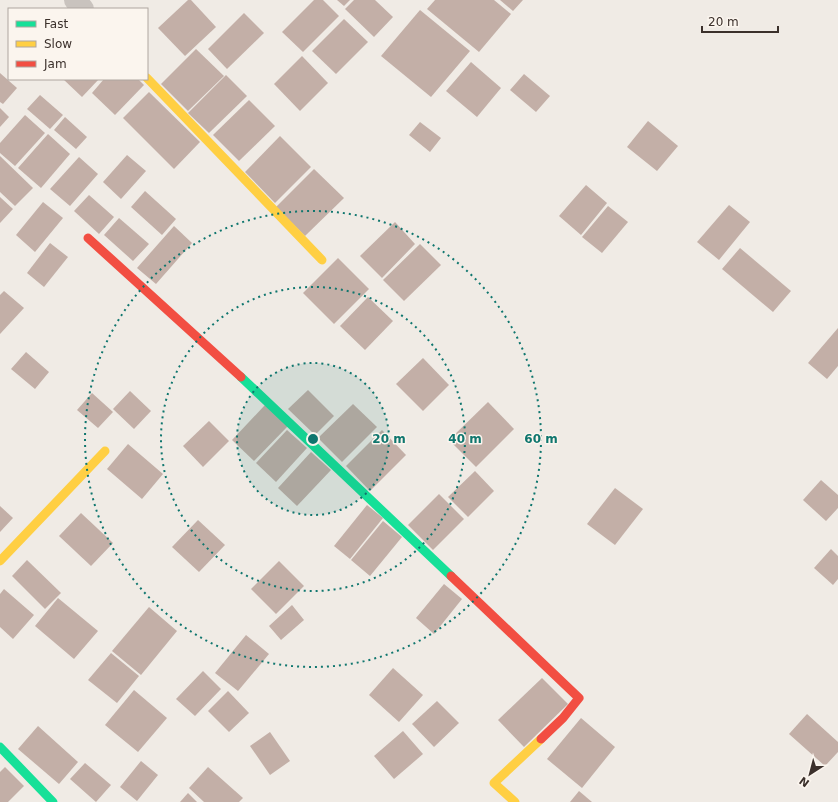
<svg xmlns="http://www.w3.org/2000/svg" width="838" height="802" font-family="'DejaVu Sans',sans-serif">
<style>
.building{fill:#c3afa7}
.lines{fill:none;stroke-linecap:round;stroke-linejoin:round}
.street{stroke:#c9c3be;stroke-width:22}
.fast{stroke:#16e098;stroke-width:9}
.slow{stroke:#ffcf43;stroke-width:9}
.jam{stroke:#f24e42;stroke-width:9}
.ring{fill:none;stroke:#0f766e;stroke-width:2;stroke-dasharray:2 4}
.centre{fill:#0f766e;stroke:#fbf5ee;stroke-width:2}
.ring-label{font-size:12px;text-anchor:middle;font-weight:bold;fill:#0f766e;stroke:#fbf5ee;stroke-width:3;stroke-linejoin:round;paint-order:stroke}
</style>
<rect width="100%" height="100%" fill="#f0ebe5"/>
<g class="building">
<polygon points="188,0 191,0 216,27 185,56 158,28"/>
<polygon points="314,0 323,0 339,16 303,52 282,32"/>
<polygon points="337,0 350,0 344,6"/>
<polygon points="354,0 375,0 393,17 374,37 345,9"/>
<polygon points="435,0 494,0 511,14 479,52 427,9"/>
<polygon points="500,0 523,0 513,11"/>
<polygon points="420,10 470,51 431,97 381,56"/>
<polygon points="244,13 264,33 227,69 208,49"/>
<polygon points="344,19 368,42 336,74 312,51"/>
<polygon points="196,49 224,76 188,111 161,84"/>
<polygon points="302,56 328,83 300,111 274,84"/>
<polygon points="471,62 501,88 477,117 446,91"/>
<polygon points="0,73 17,88 3,104 0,102"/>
<polygon points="524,74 550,96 536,112 510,90"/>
<polygon points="226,75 247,96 209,133 188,113"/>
<polygon points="63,79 99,79 82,97"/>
<polygon points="104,79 138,79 144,85 115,115 92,93"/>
<polygon points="149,92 200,142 174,169 123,118"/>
<polygon points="40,95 63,115 50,129 27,109"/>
<polygon points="249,100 275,126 239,161 213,135"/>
<polygon points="0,108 9,117 0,127"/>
<polygon points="25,115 45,133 15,166 0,153 0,143"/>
<polygon points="65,117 87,137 76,149 54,130"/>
<polygon points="648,121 678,146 657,171 627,147"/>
<polygon points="420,122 441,138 430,152 409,135"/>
<polygon points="48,134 70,154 41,188 18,168"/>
<polygon points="280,136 311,167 275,203 245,172"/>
<polygon points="127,155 146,171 121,199 103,182"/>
<polygon points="0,156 33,188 15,206 0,192"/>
<polygon points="79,157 98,174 70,206 50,189"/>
<polygon points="314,169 344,198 305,236 276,207"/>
<polygon points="586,185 607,203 581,235 559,216"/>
<polygon points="145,191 176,219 162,235 131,207"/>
<polygon points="89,195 114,217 99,234 74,211"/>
<polygon points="0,197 13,209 0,223"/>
<polygon points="43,202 63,218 35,252 16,235"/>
<polygon points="729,205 750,222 719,260 697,242"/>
<polygon points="608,206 628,222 602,253 582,237"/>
<polygon points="119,218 149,244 133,261 104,235"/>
<polygon points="395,222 415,244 382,278 360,256"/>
<polygon points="174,226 192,243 156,284 137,268"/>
<polygon points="50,243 68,257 44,287 27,273"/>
<polygon points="420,244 441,265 404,301 383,280"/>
<polygon points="740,248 791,291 773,312 722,269"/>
<polygon points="338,258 369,289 334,324 303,293"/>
<polygon points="4,291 24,308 0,334 0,295"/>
<polygon points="368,297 393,321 365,350 340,326"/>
<polygon points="838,328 838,366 827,379 808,363"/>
<polygon points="26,352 49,372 35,389 11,369"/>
<polygon points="423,358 449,385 423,411 396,384"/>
<polygon points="308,390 334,416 315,435 288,409"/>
<polygon points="130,391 151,411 134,429 113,409"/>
<polygon points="92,393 113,412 98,428 77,410"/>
<polygon points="488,402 514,429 476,467 449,440"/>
<polygon points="353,404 377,427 342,462 318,438"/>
<polygon points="265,405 288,426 254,461 232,440"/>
<polygon points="209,421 229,441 203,467 183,446"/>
<polygon points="287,430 307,448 276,482 256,463"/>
<polygon points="382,430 406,455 370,491 346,466"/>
<polygon points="128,444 163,474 142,499 107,469"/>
<polygon points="311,452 331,470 297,506 278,488"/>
<polygon points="475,471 494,491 468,517 448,497"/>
<polygon points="821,480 838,495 838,508 826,521 803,500"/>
<polygon points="615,488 643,509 615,545 587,524"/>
<polygon points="439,494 464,519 433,550 408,525"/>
<polygon points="367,505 383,518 350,559 334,546"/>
<polygon points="0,506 13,518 0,532"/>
<polygon points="81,513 113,543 91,566 59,536"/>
<polygon points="198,520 225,545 199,572 172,547"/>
<polygon points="383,521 402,537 370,576 351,560"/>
<polygon points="831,549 838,556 838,579 833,585 814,568"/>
<polygon points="27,560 61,593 45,609 12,576"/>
<polygon points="279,561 304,586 276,614 251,589"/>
<polygon points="444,584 462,599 434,634 416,618"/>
<polygon points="4,589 34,615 13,639 0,627 0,594"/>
<polygon points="58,598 98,631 74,659 35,626"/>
<polygon points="292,605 304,620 281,640 269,626"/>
<polygon points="149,607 177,631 141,675 112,651"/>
<polygon points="246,635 269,654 238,691 215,673"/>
<polygon points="111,653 139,676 117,703 88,680"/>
<polygon points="393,668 423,695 399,722 369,695"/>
<polygon points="203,671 221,689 195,716 176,699"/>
<polygon points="542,678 568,704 524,747 498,720"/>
<polygon points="134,690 167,718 138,752 105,725"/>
<polygon points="228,691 249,713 229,732 208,711"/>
<polygon points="437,701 459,723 434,747 412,724"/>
<polygon points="807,714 838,742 838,752 825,766 789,734"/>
<polygon points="581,718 615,747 582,788 547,759"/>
<polygon points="38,726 78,762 59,784 18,749"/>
<polygon points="403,731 423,754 394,779 374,756"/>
<polygon points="270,732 290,761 270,775 250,746"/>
<polygon points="141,761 158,775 137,801 120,787"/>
<polygon points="85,763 111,785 96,802 70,779"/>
<polygon points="5,767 24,786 8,802 0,802 0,772"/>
<polygon points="208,767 243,798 239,802 204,802 189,788"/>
<polygon points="579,791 592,802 570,802"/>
<polygon points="188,793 197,802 180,802"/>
</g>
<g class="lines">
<polyline class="street" points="75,0 83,9"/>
<g class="fast">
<polyline points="241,377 451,576"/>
<polyline points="0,747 53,802"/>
</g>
<g class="slow">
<polyline points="147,78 322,260"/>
<polyline points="0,561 105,451"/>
<polyline points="515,802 494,783 541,739"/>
</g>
<g class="jam">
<polyline points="88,238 241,377"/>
<polyline points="451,576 579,698 563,718 541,739"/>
</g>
</g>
<circle cx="313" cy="439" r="76" fill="#0f766e" fill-opacity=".12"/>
<g class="ring">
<circle cx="313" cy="439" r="76"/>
<circle cx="313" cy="439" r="152"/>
<circle cx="313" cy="439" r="228"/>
</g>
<circle cx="313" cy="439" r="6" class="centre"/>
<g class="ring-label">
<text x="389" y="443">20 m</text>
<text x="465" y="443">40 m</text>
<text x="541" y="443">60 m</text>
</g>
<rect x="8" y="8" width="140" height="72" fill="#fbf5ee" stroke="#aea6a0"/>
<rect x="16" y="21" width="20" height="6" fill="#16e098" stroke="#aea6a0"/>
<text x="44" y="28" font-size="12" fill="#3b302b">Fast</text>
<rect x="16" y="41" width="20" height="6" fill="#ffcf43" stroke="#aea6a0"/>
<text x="44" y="48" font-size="12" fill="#3b302b">Slow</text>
<rect x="16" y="61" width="20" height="6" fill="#f24e42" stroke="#aea6a0"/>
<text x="44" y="68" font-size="12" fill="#3b302b">Jam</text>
<g transform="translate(810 774) rotate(216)" stroke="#fbf5ee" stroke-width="3" paint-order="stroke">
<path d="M0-3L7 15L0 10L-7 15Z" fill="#3b302b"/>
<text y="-6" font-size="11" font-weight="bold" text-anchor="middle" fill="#3b302b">N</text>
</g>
<path d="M702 26v6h76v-6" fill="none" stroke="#3b302b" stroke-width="2"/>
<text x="708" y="26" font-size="12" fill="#3b302b" stroke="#fbf5ee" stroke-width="3" paint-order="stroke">20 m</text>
</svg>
